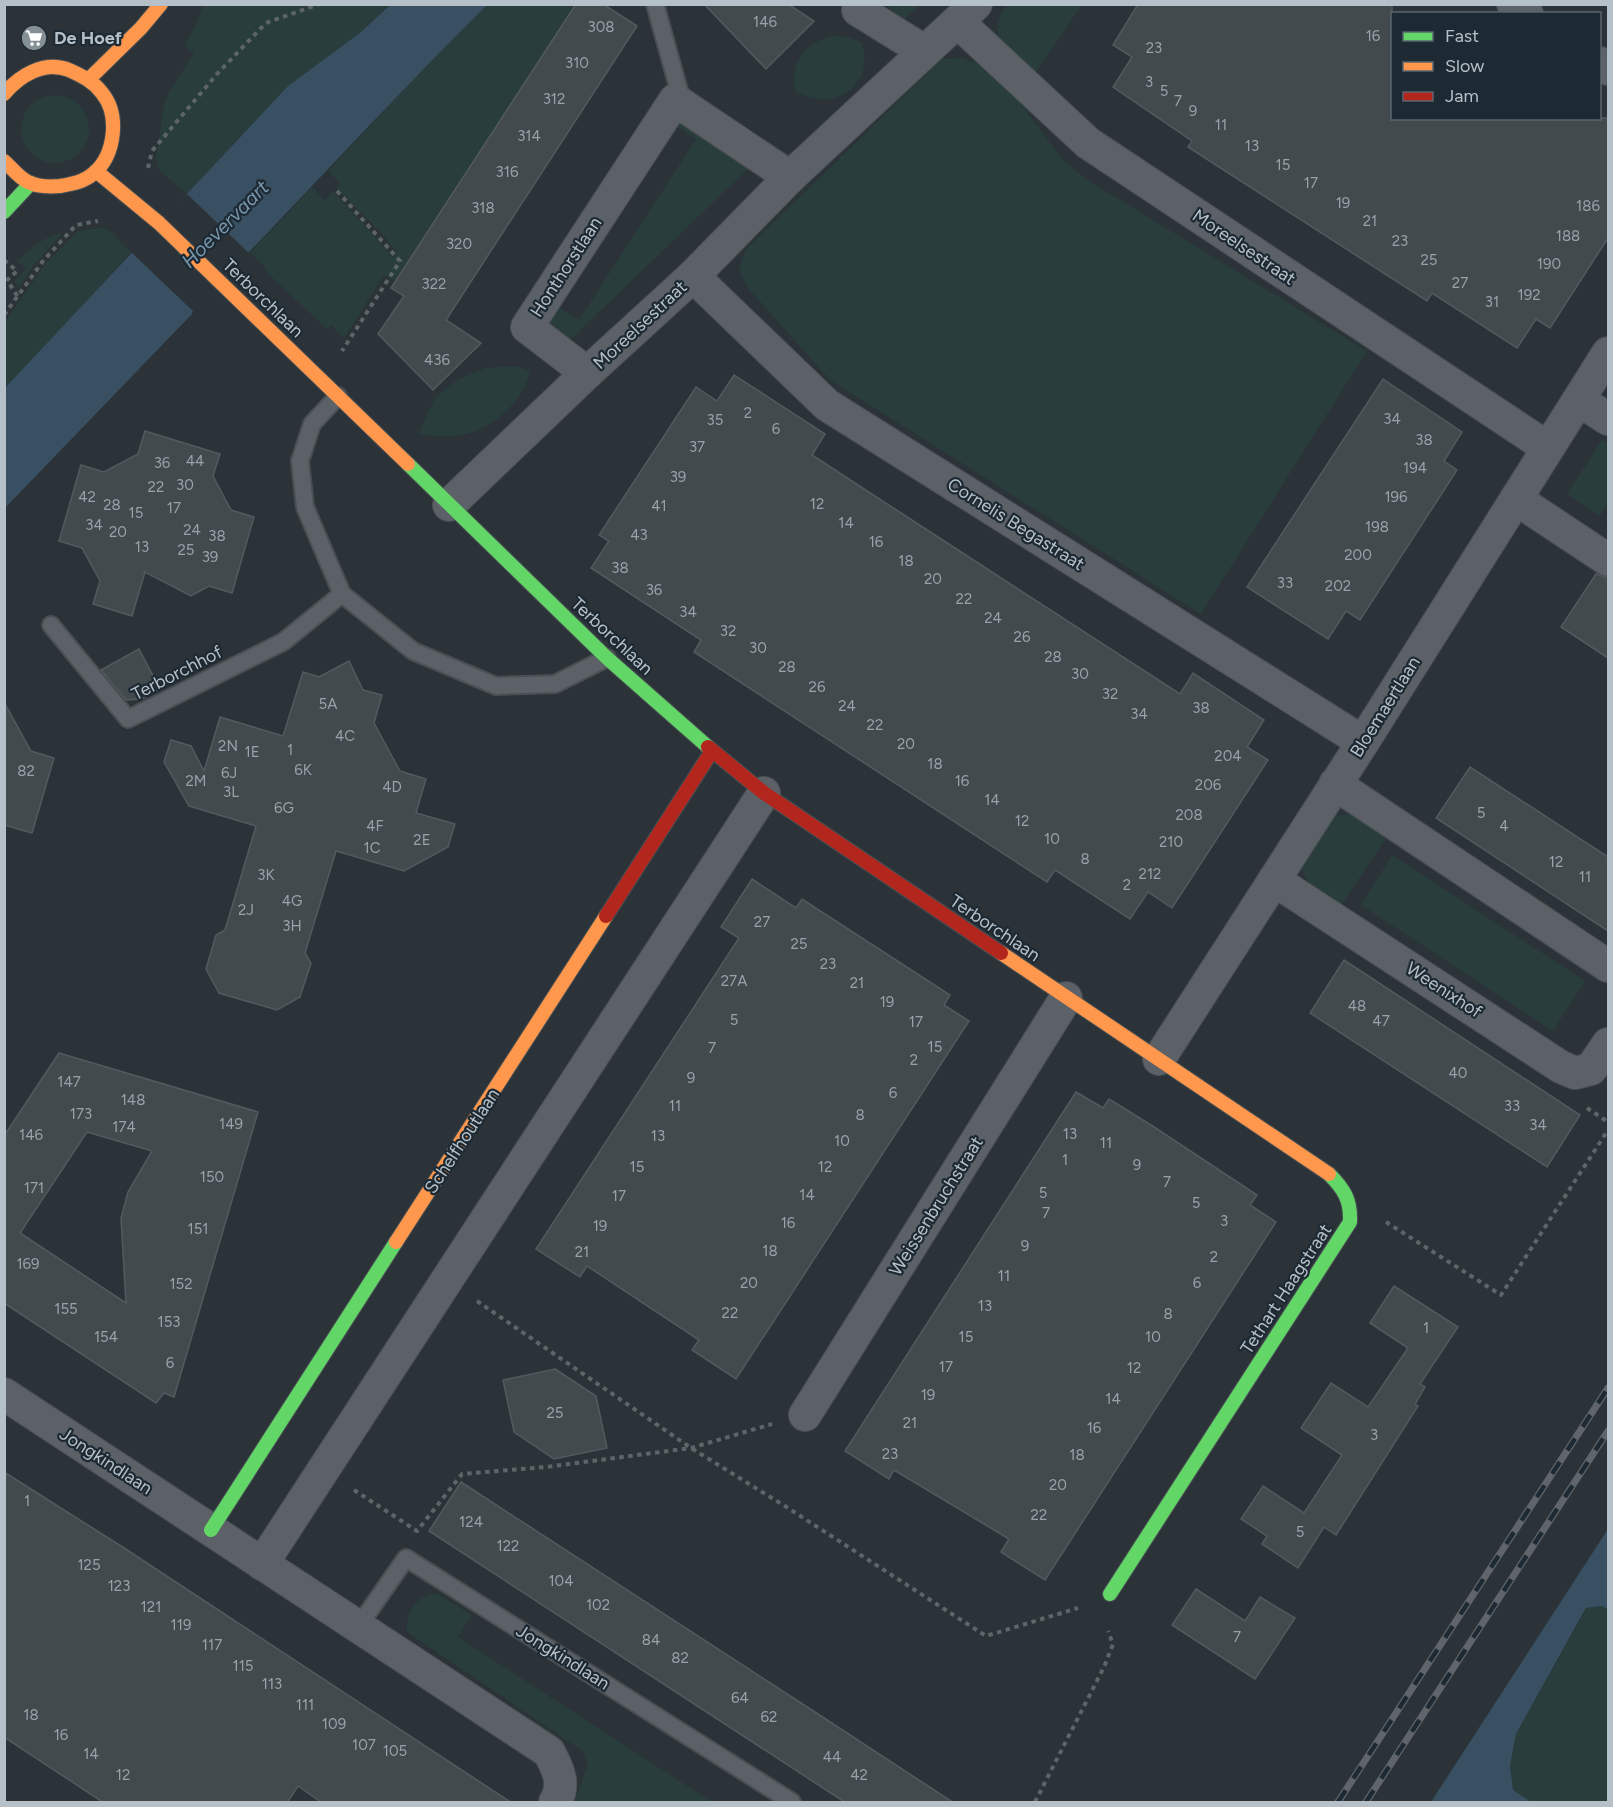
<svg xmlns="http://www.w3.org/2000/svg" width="1613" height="1807" font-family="Figtree,sans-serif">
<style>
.green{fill:#283d3c}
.water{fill:#385061}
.pier{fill:#2b3338}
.building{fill:#434a4e;stroke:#535a5f;stroke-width:1.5;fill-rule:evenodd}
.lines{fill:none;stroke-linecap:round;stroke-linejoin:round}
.lane-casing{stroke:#494f53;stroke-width:20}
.street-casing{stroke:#494f53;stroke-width:34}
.fast-casing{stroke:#494f53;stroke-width:16}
.slow-casing{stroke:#494f53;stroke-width:16}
.jam-casing{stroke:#494f53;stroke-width:16}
.path{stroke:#5e6569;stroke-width:4;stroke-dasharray:4.5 4.5;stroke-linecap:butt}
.lane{stroke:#5b6166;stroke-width:16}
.street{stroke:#5b6166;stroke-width:32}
.fast{stroke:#63d668;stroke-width:14}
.slow{stroke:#ff974d;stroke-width:14}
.jam{stroke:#b3261e;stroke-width:14}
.rail-casing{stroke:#5f656a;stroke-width:7}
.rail{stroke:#1e2a33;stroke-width:4.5;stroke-dasharray:14;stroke-linecap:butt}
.labels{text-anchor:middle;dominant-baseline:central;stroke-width:4.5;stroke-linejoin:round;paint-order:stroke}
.number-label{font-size:15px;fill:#98a2aa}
.poi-label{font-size:18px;font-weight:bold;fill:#b5c0c9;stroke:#1e2a33;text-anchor:start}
.street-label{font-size:18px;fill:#b5c0c9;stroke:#1e2a33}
.water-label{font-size:20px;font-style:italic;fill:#7696ab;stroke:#1e2a33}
</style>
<rect width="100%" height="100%" fill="#2b3338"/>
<g class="green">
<polygon points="203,5 390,5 361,32 288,86 187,194 159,170 156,158 164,104 169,92 194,53 184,46 196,25"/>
<polygon points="487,5 575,5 395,281 384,275 344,339 331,325 327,329 265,271 267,269 250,253 312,187 325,200 333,191 394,258 397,253 383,235 336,188 340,183 328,171 429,62"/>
<polygon points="885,5 920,5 904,19"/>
<path d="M1007 5H1082L1032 78C1013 56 982 35 1007 5Z"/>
<path d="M832 36 847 37 862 43C864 52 866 62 863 71 853 101 819 106 795 91 790 61 805 43 832 36Z"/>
<polygon points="961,58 978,63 1001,78 1064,161 1089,181 1367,351 1201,614 830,380 747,287 739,269 746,249 942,59"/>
<circle cx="55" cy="129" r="34"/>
<polygon points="676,112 754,163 571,339 542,319 552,303 579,320 696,139 670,122"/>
<polygon points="98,228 107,229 116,235 115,237 131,252 70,320 5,388 5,322 46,263 78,231"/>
<path d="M63 233 32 267 19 288 14 281 26 269 17 261C32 247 43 237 63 233Z"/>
<path d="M515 366 530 371C523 404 489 432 456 436 443 437 430 435 418 434L435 398 457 380 485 368Z"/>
<polygon points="1602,440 1608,444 1608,503 1600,516 1567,494"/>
<path d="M1351 814 1365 817 1389 834 1339 908C1324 897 1299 882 1303 860 1305 849 1318 832 1323 821L1336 816Z"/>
<polygon points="1392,855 1585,981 1553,1031 1361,905"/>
<path d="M436 1593 472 1615 458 1637 712 1802H574L588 1765 584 1752 407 1632C406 1611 415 1597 436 1593Z"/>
<polygon points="1602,1606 1608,1609 1608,1802 1531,1802 1513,1790 1510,1766 1516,1734 1587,1608"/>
</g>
<g class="water">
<path d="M390 5H487C387 104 292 209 193 310L192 314 5 508V388L288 86 361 32Z"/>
<polygon points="1608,1529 1608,1609 1602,1606 1586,1608 1516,1734 1510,1766 1513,1790 1531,1802 1431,1802"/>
</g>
<polygon class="pier" points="187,194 250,254 194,312 131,252"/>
<g class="building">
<polygon points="576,4 603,4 637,26 446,320 481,343 433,390 378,334 404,296 391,288"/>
<polygon points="704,4 788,4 814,21 766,69"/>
<polygon points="1138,4 1392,4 1392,118 1608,118 1608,238 1550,328 1536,319 1517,348 1432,293 1427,301 1219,167 1188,147 1192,141 1113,87 1132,57 1113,45"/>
<polygon points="734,375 825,434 812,455 938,537 1180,694 1193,673 1264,720 1247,747 1268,760 1172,908 1148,892 1130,919 1055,870 1047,882 694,652 701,640 591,568 609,541 599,535 696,387 717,401"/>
<polygon points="1383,379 1462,432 1444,461 1457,470 1360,620 1346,611 1328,639 1247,587"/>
<polygon points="145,431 220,454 213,476 231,510 254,517 232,593 209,586 191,596 145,572 132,616 93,604 100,581 82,548 59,541 81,465 104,472 138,454"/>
<polygon points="1596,574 1608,578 1608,658 1561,627"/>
<polygon points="139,649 160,689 142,699 126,700 101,670"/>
<polygon points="349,661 363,690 382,695 374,723 400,771 426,779 416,813 455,824 448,847 404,871 336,851 305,953 311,963 300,997 277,1010 219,993 206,969 216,935 225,930 256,826 189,806 164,762 171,740 191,746 204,771 220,717 283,736 303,672 319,677"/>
<polygon points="4,702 31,751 54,758 32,833 4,825"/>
<polygon points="1470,767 1608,857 1608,931 1436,818"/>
<polygon points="752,879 796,908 802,899 950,995 944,1005 969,1021 736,1379 692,1350 699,1340 587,1266 580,1277 536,1249 739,938 721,927"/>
<polygon points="1344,960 1580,1115 1547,1167 1310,1013"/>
<path d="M59 1053 258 1112 174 1397 164 1393 156 1403 4 1303V1136ZM87 1132 152 1151 128 1192 121 1218 126 1303 20 1233Z"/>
<polygon points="1076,1092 1103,1108 1109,1099 1151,1125 1257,1195 1250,1205 1276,1222 1045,1580 1001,1552 1009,1539 894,1470 889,1479 845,1451"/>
<polygon points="1394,1286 1458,1327 1420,1384 1425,1387 1415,1404 1418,1406 1336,1535 1324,1527 1298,1568 1262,1544 1267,1536 1241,1519 1263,1486 1304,1513 1342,1455 1301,1428 1331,1383 1368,1407 1408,1348 1370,1323"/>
<polygon points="555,1369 596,1396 607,1448 554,1459 514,1432 503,1380"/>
<polygon points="4,1472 121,1546 512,1803 322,1803 298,1786 287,1803 104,1803 4,1737"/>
<polygon points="461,1482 818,1714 954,1803 846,1803 429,1531"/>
<polygon points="1196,1589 1245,1621 1260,1597 1295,1618 1255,1679 1172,1625"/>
</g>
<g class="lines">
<g class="lane-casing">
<g id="lane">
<polyline points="655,4 683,105"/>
<polyline points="338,396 312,424 300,461 305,507 342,594 413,651 496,686 555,684 607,658"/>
<polyline points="51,625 128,719 283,642 342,594"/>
<polyline points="358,1627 406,1558 792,1802"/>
</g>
</g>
<g class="street-casing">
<g id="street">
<polyline points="861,4 858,10 924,51"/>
<polyline points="1513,4 1527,14"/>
<polyline points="958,22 1088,143 1548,448"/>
<polyline points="1600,63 1608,69"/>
<polyline points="693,276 827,405 1363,742"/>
<polyline points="587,373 693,276 790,177 976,4"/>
<polyline points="1579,400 1608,419"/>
<polyline points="1516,499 1608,560"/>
<polyline points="449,505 587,373 527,327 675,100 790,177"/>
<polyline points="1335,784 1608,966"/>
<polyline points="1274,880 1561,1067 1575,1073 1591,1069 1608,1044"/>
<polyline points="1159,1059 1363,742 1608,353"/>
<path d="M4 1394 549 1752C558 1769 566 1785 555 1802"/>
<polyline points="805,1415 1066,998"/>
<polyline points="262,1564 764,793"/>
</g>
</g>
<g class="fast-casing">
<g id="fast">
<polyline points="4,212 31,183"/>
<polyline points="408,464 607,658 708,747"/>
<polyline points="211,1530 396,1242"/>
<path d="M1110 1594 1350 1222C1351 1200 1344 1189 1329 1174"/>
</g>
</g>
<g class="slow-casing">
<g id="slow">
<polyline points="90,78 141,28 161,4"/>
<path d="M4 94C19 76 44 60 69 70 82 76 93 81 102 93 120 115 115 155 94 173 84 182 72 184 60 186 49 187 38 187 28 182 18 177 12 168 4 161"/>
<polyline points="96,171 159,223 408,464"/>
<polyline points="1001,953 1329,1174"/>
<polyline points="396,1242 606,916"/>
</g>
</g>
<g class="jam-casing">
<g id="jam">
<polyline points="708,747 764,793 1001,953"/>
<polyline points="606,916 712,751"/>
</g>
</g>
<g class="path">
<polyline points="148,168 152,151 217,74 266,23 319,4"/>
<polyline points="337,191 400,261 342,351"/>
<polyline points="4,260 17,271 7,280 18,297"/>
<polyline points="4,315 43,261 76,225 98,221"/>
<polyline points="1587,1108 1608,1122"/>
<polyline points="1386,1222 1501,1295 1608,1130"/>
<polyline points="477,1301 691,1448 788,1508 986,1636 1078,1608"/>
<polyline points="354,1490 417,1531 462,1474 546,1467 691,1448 772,1424"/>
<polyline points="1035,1802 1104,1667 1113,1644 1108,1631"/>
</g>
<use href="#lane" class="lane"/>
<use href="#street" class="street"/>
<use href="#fast" class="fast"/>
<use href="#slow" class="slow"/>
<use href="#jam" class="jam"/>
<g class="rail-casing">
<g id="rail">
<polyline points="1338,1802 1608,1388"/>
<polyline points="1366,1802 1608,1431"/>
</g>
</g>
<use href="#rail" class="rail"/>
</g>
<defs>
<g id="supermarket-disc" transform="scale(1.35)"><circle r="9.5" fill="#858f96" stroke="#1e2a33"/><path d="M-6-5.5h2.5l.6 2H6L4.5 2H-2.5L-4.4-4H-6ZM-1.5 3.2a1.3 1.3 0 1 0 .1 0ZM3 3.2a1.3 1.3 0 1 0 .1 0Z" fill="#fff"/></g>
</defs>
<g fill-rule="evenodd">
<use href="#supermarket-disc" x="34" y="38"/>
</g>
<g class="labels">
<g class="number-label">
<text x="765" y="22">146</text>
<text x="601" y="27">308</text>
<text x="1373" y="36">16</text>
<text x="1154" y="48">23</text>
<text x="577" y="63">310</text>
<text x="1149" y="82">3</text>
<text x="1164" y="91">5</text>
<text x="554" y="99">312</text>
<text x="1178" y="101">7</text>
<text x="1193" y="111">9</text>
<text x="1221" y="125">11</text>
<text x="529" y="136">314</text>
<text x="1252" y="146">13</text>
<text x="1283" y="165">15</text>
<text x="507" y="172">316</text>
<text x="1311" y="183">17</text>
<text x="1343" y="203">19</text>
<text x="1588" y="206">186</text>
<text x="483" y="208">318</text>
<text x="1370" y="221">21</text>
<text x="1568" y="236">188</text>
<text x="1400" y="241">23</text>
<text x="459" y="244">320</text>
<text x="1429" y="260">25</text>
<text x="1549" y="264">190</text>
<text x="1460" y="283">27</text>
<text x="434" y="284">322</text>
<text x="1529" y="295">192</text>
<text x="1492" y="302">31</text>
<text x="437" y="360">436</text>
<text x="748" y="413">2</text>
<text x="1392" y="419">34</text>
<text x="715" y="420">35</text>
<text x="776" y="429">6</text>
<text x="1424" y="440">38</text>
<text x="697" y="447">37</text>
<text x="195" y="461">44</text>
<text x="162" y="463">36</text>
<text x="1415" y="468">194</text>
<text x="678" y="477">39</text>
<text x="185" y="485">30</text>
<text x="156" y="487">22</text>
<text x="87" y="497">42</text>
<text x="1396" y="497">196</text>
<text x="817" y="504">12</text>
<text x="112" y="505">28</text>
<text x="659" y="506">41</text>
<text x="174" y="508">17</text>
<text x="136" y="513">15</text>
<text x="846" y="523">14</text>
<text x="94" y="525">34</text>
<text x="1377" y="527">198</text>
<text x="192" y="530">24</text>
<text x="118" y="532">20</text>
<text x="639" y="535">43</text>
<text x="217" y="536">38</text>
<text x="876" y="542">16</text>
<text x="142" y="547">13</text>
<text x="186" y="550">25</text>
<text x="1358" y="555">200</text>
<text x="210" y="557">39</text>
<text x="906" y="561">18</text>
<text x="620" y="568">38</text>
<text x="933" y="579">20</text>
<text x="1285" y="583">33</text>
<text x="1338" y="586">202</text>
<text x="654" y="590">36</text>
<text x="964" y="599">22</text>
<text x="688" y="612">34</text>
<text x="993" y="618">24</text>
<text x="728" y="631">32</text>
<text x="1022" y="637">26</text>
<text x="758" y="648">30</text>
<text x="1053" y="657">28</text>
<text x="787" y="667">28</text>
<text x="1080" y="674">30</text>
<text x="817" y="687">26</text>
<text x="1110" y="694">32</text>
<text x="328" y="704">5A</text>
<text x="847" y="706">24</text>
<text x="1201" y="708">38</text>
<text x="1139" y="714">34</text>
<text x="875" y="725">22</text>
<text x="345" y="736">4C</text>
<text x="906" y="744">20</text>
<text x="228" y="746">2N</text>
<text x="290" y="750">1</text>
<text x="252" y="752">1E</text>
<text x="1228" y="756">204</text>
<text x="935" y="764">18</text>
<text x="303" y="770">6K</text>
<text x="26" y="771">82</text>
<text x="229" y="773">6J</text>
<text x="196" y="781">2M</text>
<text x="962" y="781">16</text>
<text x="1208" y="785">206</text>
<text x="392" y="787">4D</text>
<text x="231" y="792">3L</text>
<text x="992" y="800">14</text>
<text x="284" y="808">6G</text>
<text x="1481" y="813">5</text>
<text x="1189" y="815">208</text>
<text x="1022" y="821">12</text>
<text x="375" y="826">4F</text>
<text x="1504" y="826">4</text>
<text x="1052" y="839">10</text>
<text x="422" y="840">2E</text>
<text x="1171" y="842">210</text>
<text x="372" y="848">1C</text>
<text x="1085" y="859">8</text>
<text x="1556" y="862">12</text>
<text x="1150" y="874">212</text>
<text x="266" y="875">3K</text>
<text x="1585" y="877">11</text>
<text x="1127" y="885">2</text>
<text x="292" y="901">4G</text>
<text x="246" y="910">2J</text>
<text x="762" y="922">27</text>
<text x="292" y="926">3H</text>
<text x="799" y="944">25</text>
<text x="828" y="964">23</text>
<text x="734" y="981">27A</text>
<text x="857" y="983">21</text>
<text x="887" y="1002">19</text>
<text x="1357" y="1006">48</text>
<text x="734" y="1020">5</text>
<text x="1381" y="1021">47</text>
<text x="916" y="1022">17</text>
<text x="935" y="1047">15</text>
<text x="712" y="1048">7</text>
<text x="914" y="1060">2</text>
<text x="1458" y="1073">40</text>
<text x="691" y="1078">9</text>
<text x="69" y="1082">147</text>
<text x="893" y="1093">6</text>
<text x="133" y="1100">148</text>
<text x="675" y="1106">11</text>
<text x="1512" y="1106">33</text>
<text x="81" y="1114">173</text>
<text x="860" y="1115">8</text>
<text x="231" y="1124">149</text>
<text x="1538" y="1125">34</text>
<text x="124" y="1127">174</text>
<text x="1070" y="1134">13</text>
<text x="31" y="1135">146</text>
<text x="658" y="1136">13</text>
<text x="842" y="1141">10</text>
<text x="1106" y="1143">11</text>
<text x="1065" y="1160">1</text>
<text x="1137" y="1165">9</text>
<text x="637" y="1167">15</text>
<text x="825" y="1167">12</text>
<text x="212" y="1177">150</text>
<text x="1167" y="1182">7</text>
<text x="34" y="1188">171</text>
<text x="1043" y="1193">5</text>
<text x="807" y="1195">14</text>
<text x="619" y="1196">17</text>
<text x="1196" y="1203">5</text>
<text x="1046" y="1213">7</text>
<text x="1224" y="1221">3</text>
<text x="788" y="1223">16</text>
<text x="600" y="1226">19</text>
<text x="198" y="1229">151</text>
<text x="1025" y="1246">9</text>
<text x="770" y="1251">18</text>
<text x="582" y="1252">21</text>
<text x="1214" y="1257">2</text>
<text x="28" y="1264">169</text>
<text x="1004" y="1276">11</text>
<text x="749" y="1283">20</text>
<text x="1197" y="1283">6</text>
<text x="181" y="1284">152</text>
<text x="985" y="1306">13</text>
<text x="66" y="1309">155</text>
<text x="730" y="1313">22</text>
<text x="1168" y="1314">8</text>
<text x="169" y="1322">153</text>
<text x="1426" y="1328">1</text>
<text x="106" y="1337">154</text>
<text x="966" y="1337">15</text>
<text x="1153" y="1337">10</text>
<text x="170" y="1363">6</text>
<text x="946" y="1367">17</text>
<text x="1134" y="1368">12</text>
<text x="928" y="1395">19</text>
<text x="1113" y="1399">14</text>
<text x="555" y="1413">25</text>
<text x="910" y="1423">21</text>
<text x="1094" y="1428">16</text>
<text x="1374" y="1435">3</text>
<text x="890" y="1454">23</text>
<text x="1077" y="1455">18</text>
<text x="1058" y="1485">20</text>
<text x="27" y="1501">1</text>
<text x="1039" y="1515">22</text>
<text x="471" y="1522">124</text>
<text x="1300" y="1532">5</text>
<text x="508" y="1546">122</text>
<text x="89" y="1565">125</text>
<text x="561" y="1581">104</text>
<text x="119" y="1586">123</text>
<text x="598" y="1605">102</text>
<text x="151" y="1607">121</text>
<text x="181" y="1625">119</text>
<text x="1237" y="1637">7</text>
<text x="651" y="1640">84</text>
<text x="212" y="1645">117</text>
<text x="680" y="1658">82</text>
<text x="243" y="1666">115</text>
<text x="272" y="1684">113</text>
<text x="740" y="1698">64</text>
<text x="305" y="1705">111</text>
<text x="31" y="1715">18</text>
<text x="769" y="1717">62</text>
<text x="334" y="1724">109</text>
<text x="61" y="1735">16</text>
<text x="364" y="1745">107</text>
<text x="395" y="1751">105</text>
<text x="91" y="1754">14</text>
<text x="832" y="1757">44</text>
<text x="123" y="1775">12</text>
<text x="859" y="1775">42</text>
</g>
<g class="poi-label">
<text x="54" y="38">De Hoef</text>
</g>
<g class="street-label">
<text transform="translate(1244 247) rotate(34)">Moreelsestraat</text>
<text transform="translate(566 267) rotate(-57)">Honthorstlaan</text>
<text transform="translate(263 298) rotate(44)">Terborchlaan</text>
<text transform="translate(640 325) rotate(-43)">Moreelsestraat</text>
<text transform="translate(1016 524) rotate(32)">Cornelis Begastraat</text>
<text transform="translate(612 636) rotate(43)">Terborchlaan</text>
<text transform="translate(177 673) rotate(-27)">Terborchhof</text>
<text transform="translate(1385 707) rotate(-58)">Bloemaertlaan</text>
<text transform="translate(995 928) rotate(34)">Terborchlaan</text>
<text transform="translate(1444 990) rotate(33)">Weenixhof</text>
<text transform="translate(462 1141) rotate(-57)">Schelfhoutlaan</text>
<text transform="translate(936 1206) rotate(-58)">Weissenbruchstraat</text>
<text transform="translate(1286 1289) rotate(-57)">Tethart Haagstraat</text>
<text transform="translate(106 1461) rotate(33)">Jongkindlaan</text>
<text transform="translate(563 1657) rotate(32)">Jongkindlaan</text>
</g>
<g class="water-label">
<text transform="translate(225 224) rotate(-45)">Hoevervaart</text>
</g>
</g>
<rect width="1613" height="1807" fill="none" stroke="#b5c0c9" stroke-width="12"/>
<rect x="1391" y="12" width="210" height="108" fill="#1e2a33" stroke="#5a666f" stroke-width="1.5"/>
<rect x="1403" y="32" width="30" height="9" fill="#63d668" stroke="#5a666f" stroke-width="1.5"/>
<text x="1445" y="42" font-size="18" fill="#b5c0c9">Fast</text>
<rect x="1403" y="62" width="30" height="9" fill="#ff974d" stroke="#5a666f" stroke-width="1.5"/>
<text x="1445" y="72" font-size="18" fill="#b5c0c9">Slow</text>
<rect x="1403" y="92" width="30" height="9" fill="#b3261e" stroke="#5a666f" stroke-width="1.5"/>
<text x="1445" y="102" font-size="18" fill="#b5c0c9">Jam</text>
</svg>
